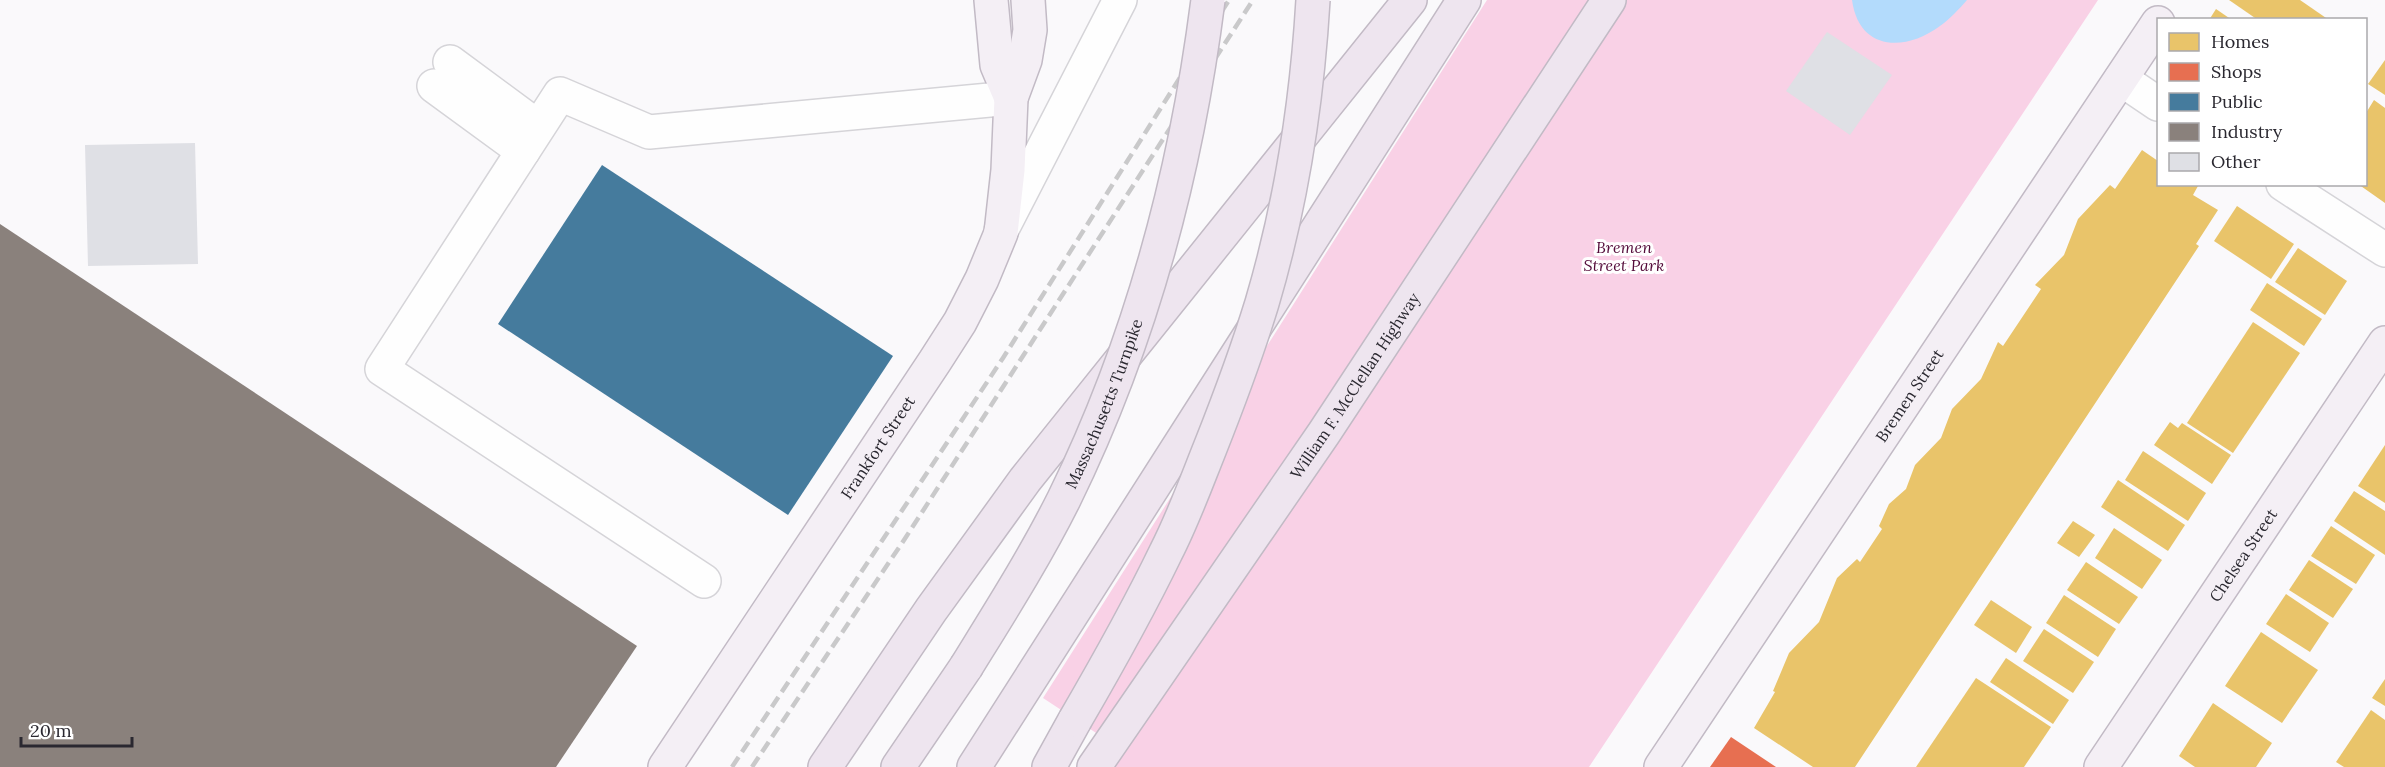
<svg xmlns="http://www.w3.org/2000/svg" width="2385" height="767" font-family="Lora,serif">
<style>
.green{fill:#f9d1e6}
.water{fill:#b3dbfc}
.homes{fill:#e9c46a}
.shops{fill:#e76f51}
.public{fill:#457b9d}
.industry{fill:#8a817c}
.building{fill:#dfe0e5}
.lines{fill:none;stroke-linecap:round;stroke-linejoin:round}
.minor-casing{stroke:#d5d4d8;stroke-width:36}
.major-casing{stroke:#c2bac5;stroke-width:36}
.highway-casing{stroke:#c2bac5;stroke-width:36}
.minor{stroke:#fefefe;stroke-width:33}
.major{stroke:#f4eff5;stroke-width:33}
.highway{stroke:#eee5ef;stroke-width:33}
.rail{stroke:#c9c9ca;stroke-width:4.5;stroke-dasharray:12 6;stroke-linecap:butt}
.highway-bridge-casing{stroke:#c2bac5;stroke-width:36;stroke-linecap:butt}
.highway-bridge{stroke:#eee5ef;stroke-width:33}
.labels{text-anchor:middle;dominant-baseline:central;stroke-width:6;stroke-linejoin:round;paint-order:stroke}
.park-label{font-size:16px;font-style:italic;fill:#530a39;stroke:#fff}
.street-label{font-size:16px;fill:#2a2830;stroke:#fff}
</style>
<rect width="100%" height="100%" fill="#faf9fb"/>
<polygon class="green" points="1487,0 2098,0 1589,767 1112,767 1122,750 1043,698"/>
<path class="water" d="M1852 0H1967C1959 9 1950 19 1940 26 1905 52 1859 51 1852 0Z"/>
<g class="homes">
<polygon points="2229,0 2300,0 2329,20 2258,20"/>
<polygon points="2216,9 2232,20 2209,20"/>
<polygon points="2385,60 2385,95 2368,84"/>
<polygon points="2374,100 2385,108 2385,203 2358,184 2366,184 2366,113"/>
<polygon points="2142,150 2158,161 2158,184 2195,184 2198,186 2193,195 2218,210 2196,244 2199,246 1855,767 1813,767 1754,728 1775,692 1773,691 1789,653 1819,622 1837,578 1857,559 1860,562 1882,529 1879,526 1889,504 1906,489 1915,465 1941,438 1952,409 1981,379 1998,342 2003,346 2041,289 2035,285 2064,255 2078,219 2110,185 2115,189"/>
<polygon points="2237,206 2294,244 2271,279 2214,241"/>
<polygon points="2298,248 2347,281 2325,315 2275,282"/>
<polygon points="2267,283 2322,319 2304,346 2250,310"/>
<polygon points="2253,322 2300,353 2233,453 2187,423"/>
<polygon points="2170,422 2178,428 2182,423 2231,455 2212,484 2154,445"/>
<polygon points="2385,445 2385,503 2358,486"/>
<polygon points="2143,451 2206,493 2188,521 2125,480"/>
<polygon points="2118,480 2185,525 2168,551 2101,507"/>
<polygon points="2354,491 2385,511 2385,555 2334,521"/>
<polygon points="2073,521 2095,535 2079,557 2057,543"/>
<polygon points="2331,526 2375,555 2356,584 2311,556"/>
<polygon points="2114,528 2162,560 2142,589 2095,558"/>
<polygon points="2309,560 2353,589 2333,618 2289,590"/>
<polygon points="2086,562 2138,597 2119,624 2067,590"/>
<polygon points="2286,594 2329,623 2310,652 2266,624"/>
<polygon points="2064,595 2116,629 2098,657 2046,623"/>
<polygon points="1991,600 2032,627 2016,653 1974,625"/>
<polygon points="2044,629 2094,662 2073,693 2023,661"/>
<polygon points="2261,632 2318,670 2282,723 2225,686"/>
<polygon points="2006,658 2069,700 2053,724 1990,682"/>
<polygon points="1976,678 2051,727 2024,767 1916,767"/>
<polygon points="2385,679 2385,706 2372,698"/>
<polygon points="2213,703 2272,743 2256,767 2195,767 2179,756"/>
<polygon points="2371,710 2385,720 2385,767 2344,767 2336,762"/>
</g>
<polygon class="shops" points="1731,737 1776,767 1710,767"/>
<polygon class="public" points="602,165 893,356 788,515 498,324"/>
<polygon class="industry" points="0,224 637,646 556,767 0,767"/>
<g class="building">
<polygon points="1827,32 1892,75 1850,135 1786,91"/>
<polygon points="195,143 198,264 88,266 85,145"/>
</g>
<g class="lines">
<g class="minor-casing">
<g id="minor">
<polyline points="450,62 538,127"/>
<polyline points="2121,79 2158,104"/>
<polyline points="434,86 523,151"/>
<polyline points="2283,184 2385,250"/>
<polyline points="1001,231 1120,0"/>
<polyline points="704,581 382,369 560,94 649,132 1011,98"/>
</g>
</g>
<g class="major-casing">
<g id="major">
<polyline points="991,0 997,65 1011,98"/>
<path id="s1" d="M665 767 935 361 960 322 982 279 1001 233 1008 170 1011 98 1025 60 1030 30 1028 0"/>
<path id="s2" d="M1661 767 2158 23"/>
<path id="s3" d="M2101 767 2385 343"/>
</g>
</g>
<g class="highway-casing">
<g id="highway">
<polyline points="825,767 931,610 1025,480 1410,0"/>
<polyline points="898,767 966,667"/>
<polyline points="974,767 1464,0"/>
<polyline points="1049,767 1075,720"/>
<path id="s4" d="M1094 767 1324 433 1609 0"/>
</g>
</g>
<use href="#minor" class="minor"/>
<use href="#major" class="major"/>
<use href="#highway" class="highway"/>
<g class="rail">
<polyline points="732,767 1003,358 1229,0"/>
<polyline points="752,767 906,537 1253,0"/>
</g>
<g class="highway-bridge-casing">
<g id="highway-bridge">
<path id="s5" d="M966 667C1000 612 1035 557 1064 499 1141 342 1186 173 1208 0"/>
<path d="M1075 720C1107 665 1138 610 1166 552 1183 519 1196 483 1210 448 1229 400 1247 352 1262 303 1291 205 1307 102 1313 0"/>
</g>
</g>
<use href="#highway-bridge" class="highway-bridge"/>
</g>
<g class="labels">
<g class="park-label">
<text x="1624" y="247">Bremen<tspan x="1624" dy="18">Street Park</tspan></text>
</g>
<g class="street-label">
<text stroke="none"><textPath href="#s4" startOffset="462">William F. McClellan Highway</textPath></text>
<text stroke="none"><textPath href="#s2" startOffset="447">Bremen Street</textPath></text>
<text stroke="none"><textPath href="#s5" startOffset="298">Massachusetts Turnpike</textPath></text>
<text stroke="none"><textPath href="#s1" startOffset="384">Frankfort Street</textPath></text>
<text stroke="none"><textPath href="#s3" startOffset="255">Chelsea Street</textPath></text>
</g>
</g>
<rect x="2157" y="18" width="210" height="168" fill="#ffffff" stroke="#aaa9ac" stroke-width="1.5"/>
<rect x="2169" y="33" width="30" height="18" fill="#e9c46a" stroke="#aaa9ac" stroke-width="1.5"/>
<text x="2211" y="48" font-size="18" fill="#2a2830">Homes</text>
<rect x="2169" y="63" width="30" height="18" fill="#e76f51" stroke="#aaa9ac" stroke-width="1.5"/>
<text x="2211" y="78" font-size="18" fill="#2a2830">Shops</text>
<rect x="2169" y="93" width="30" height="18" fill="#457b9d" stroke="#aaa9ac" stroke-width="1.5"/>
<text x="2211" y="108" font-size="18" fill="#2a2830">Public</text>
<rect x="2169" y="123" width="30" height="18" fill="#8a817c" stroke="#aaa9ac" stroke-width="1.5"/>
<text x="2211" y="138" font-size="18" fill="#2a2830">Industry</text>
<rect x="2169" y="153" width="30" height="18" fill="#dfe0e5" stroke="#aaa9ac" stroke-width="1.5"/>
<text x="2211" y="168" font-size="18" fill="#2a2830">Other</text>
<path d="M21 737v9h111v-9" fill="none" stroke="#2a2830" stroke-width="3"/>
<text x="30" y="737" font-size="18" fill="#2a2830" stroke="#ffffff" stroke-width="4.5" paint-order="stroke">20 m</text>
</svg>
